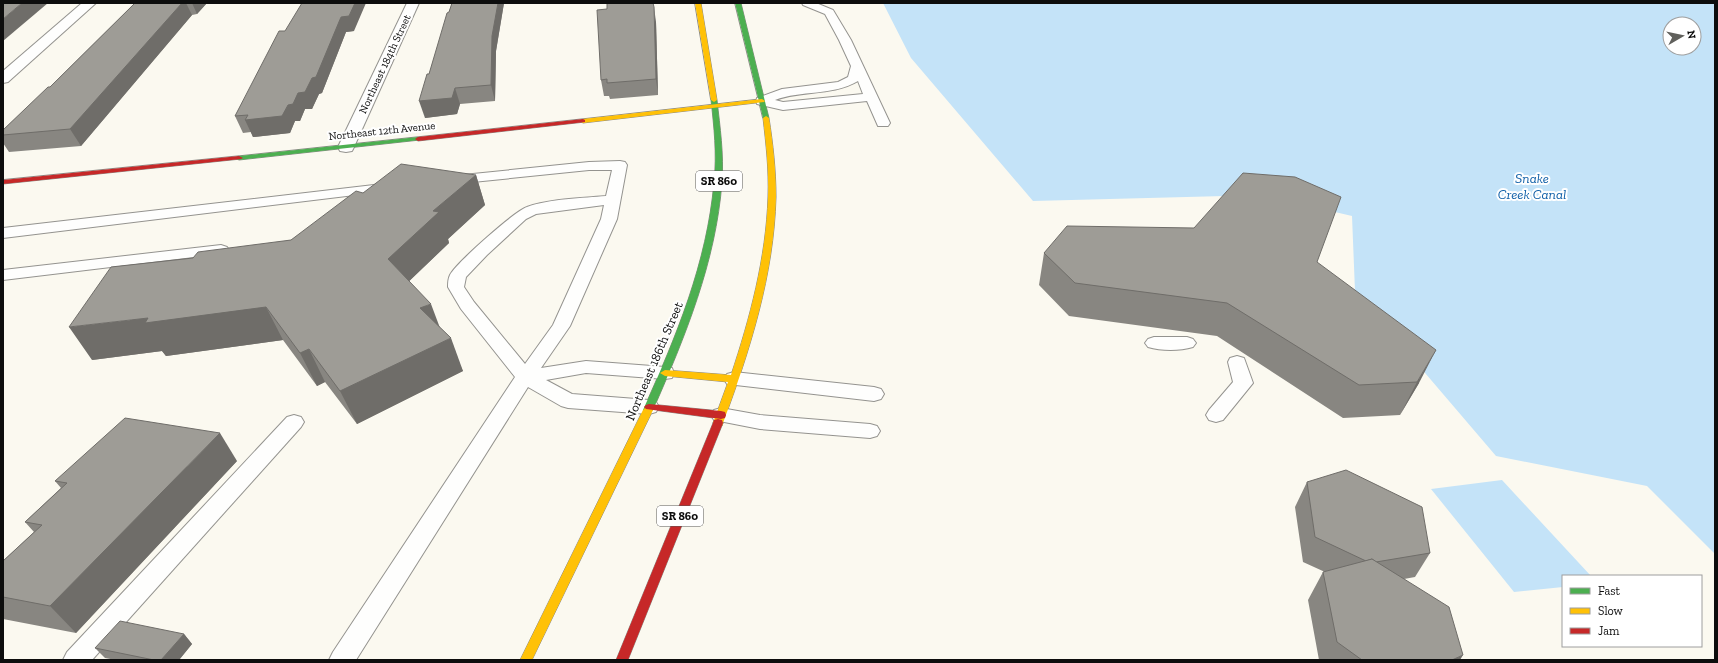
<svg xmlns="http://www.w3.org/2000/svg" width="1718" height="663" font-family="'Zilla Slab',serif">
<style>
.water{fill:#c4e3f8;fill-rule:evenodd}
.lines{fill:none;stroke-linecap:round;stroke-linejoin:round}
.lane-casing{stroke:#94938f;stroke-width:2}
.street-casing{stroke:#94938f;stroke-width:2}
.fast-casing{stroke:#8b8a86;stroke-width:1}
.slow-casing{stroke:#8b8a86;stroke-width:1}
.jam-casing{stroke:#8b8a86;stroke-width:1}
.lane{fill:#fefefd;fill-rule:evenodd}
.street{fill:#fefefd;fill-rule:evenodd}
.fast{fill:#4caf50;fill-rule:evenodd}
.slow{fill:#ffc107;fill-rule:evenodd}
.jam{fill:#c62828;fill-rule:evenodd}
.wall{fill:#888681}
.shaded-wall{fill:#6f6d69}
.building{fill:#9e9c96;stroke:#6f6d69}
.labels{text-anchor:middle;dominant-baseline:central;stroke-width:4;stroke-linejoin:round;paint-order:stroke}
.far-street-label{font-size:11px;fill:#0d0d0d;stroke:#fff}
.shield{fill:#fff;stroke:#565656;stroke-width:1}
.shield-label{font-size:12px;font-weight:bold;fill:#0d0d0d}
.street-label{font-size:13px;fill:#0d0d0d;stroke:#fff}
.water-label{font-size:14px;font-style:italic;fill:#0d5ea7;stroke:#fff}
</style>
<rect width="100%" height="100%" fill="#fbf9f0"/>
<g class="water">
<path d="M883 3H1715V554L1647 486 1496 456 1355 291 1352 216 1263 195 1033 201 911 58ZM1670 24H1694V48H1670Z"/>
<polygon points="1502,480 1591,576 1563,576 1563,587 1514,592 1431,489"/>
</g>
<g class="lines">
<g class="lane-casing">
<g id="lane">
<path d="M802 3H816L833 10 851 40 890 123 888 126H878L867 101 783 110 757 104 756 101 757 98 782 89 838 82 848 77 851 66 839 40 825 14 803 5ZM858 81 863 94 783 102 775 100C801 90 833 96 858 81Z"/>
<path d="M620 161 625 162 627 165 617 219 570 326 541 368 586 361 665 367 672 368 674 373 672 378 665 379 586 373 546 380 572 394 649 400 656 402 659 407 656 412 649 414 568 408 561 406 528 387 356 660H329L333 652 515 377 461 309 448 287C448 283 448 279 450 275 456 263 515 211 527 207 548 199 584 198 606 196L612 170H589L453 184 448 183 446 180 448 177 453 176 589 162ZM604 205 601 219 553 325 525 364 474 302 464 287 466 277 487 255 526 219 536 214Z"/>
<polygon points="391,183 396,184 398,187 396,190 3,238 3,228"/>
<polygon points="221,245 227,247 229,250 227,253 3,280 3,270"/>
<path d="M1154 337H1187L1193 339 1196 343 1193 347C1180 351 1161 351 1148 347L1145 343 1148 339Z"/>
<polygon points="1237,356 1244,358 1253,383 1223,420 1216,422 1209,420 1206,415 1209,410 1233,382 1228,362 1230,358"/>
<polygon points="734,372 874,387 881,389 884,394 881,399 874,401 727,384 724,379 727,374"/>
<polygon points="721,408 760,415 870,424 877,426 880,431 877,436 870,438 760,429 714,420 711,415 714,410"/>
<polygon points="294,415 301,417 304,422 301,427 92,660 63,660 67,652 287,417"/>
</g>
</g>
<g class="street-casing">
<g id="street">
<polygon points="82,3 96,3 8,82 3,83 3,71"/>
<polygon points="407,3 419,3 354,147 352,151 346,152 340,151 338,147"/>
</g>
</g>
<g class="fast-casing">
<g id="fast">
<polygon points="735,3 741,3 769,118 768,119 763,118"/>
<path d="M714 98 717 100C720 127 724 154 722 182 716 262 685 337 653 410L651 412H645L643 410C676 337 707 263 714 182 717 154 714 127 711 100Z"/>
<polygon points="418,137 420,138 420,140 239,160 235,158 239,156"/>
</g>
</g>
<g class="slow-casing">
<g id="slow">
<polygon points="695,3 701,3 717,100 714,102 711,100"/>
<polygon points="762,99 765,101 764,102 583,123 580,121 583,119"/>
<path d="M766 116 769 118C773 144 776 170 776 197 774 275 750 350 723 423L722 426H714L713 423 728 382 665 376 660 373 665 370 731 375C750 318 766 258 768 197 769 170 766 144 763 118Z"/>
<polygon points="648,407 651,408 653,410 532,660 520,660 643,410 645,408"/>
</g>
</g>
<g class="jam-casing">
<g id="jam">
<polygon points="583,119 585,120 585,122 418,141 415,139 418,137"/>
<polygon points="239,156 243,158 241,159 3,184 3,180"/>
<polygon points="649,404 721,411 725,412 726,415 725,418 721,419 646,409 644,407 646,405"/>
<polygon points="718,419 722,420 723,423 628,660 616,660 713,423 714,420"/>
</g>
</g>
<use href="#lane" class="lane"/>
<use href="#street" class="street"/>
<use href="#fast" class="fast"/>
<use href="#slow" class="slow"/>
<use href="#jam" class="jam"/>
</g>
<g class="wall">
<polygon points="135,3 207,3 197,14 192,15 81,146 9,152 3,143 3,130 50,87"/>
<polygon points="452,3 504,3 496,51 495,101 460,104 457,114 425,118 429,74"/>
<polygon points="656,22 658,95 610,99 609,96 604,96 601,80"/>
<polygon points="285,31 354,31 346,32 322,93 319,94 312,109 305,109 300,121 295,121 290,133 253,137 251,132 243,133 235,116"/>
<polygon points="476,175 485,205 448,239 449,243 409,281 439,326 463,371 357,424 325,382 317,386 283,340 166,356 162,351 92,360 193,258 291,240 363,193"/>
<polygon points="1044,253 1317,262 1419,383 1400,415 1343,418 1217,336 1069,316 1039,285"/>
<polygon points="237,461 76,633 3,619 3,561 34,532 25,522 61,488 55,481"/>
<polygon points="1307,482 1430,553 1415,577 1404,579 1460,660 1319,660 1308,600 1323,572 1325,572 1303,562 1295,507"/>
<polygon points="184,634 192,644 179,660 116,660 105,658 95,648"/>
</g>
<g class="shaded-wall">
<polygon points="22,3 48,3 3,41 3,19"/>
<polygon points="182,3 186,3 192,15 81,146 70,129"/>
<polygon points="192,3 207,3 197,14"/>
<polygon points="355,3 366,3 354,31 346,32 322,93 319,94 312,109 305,109 300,121 295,121 290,133 253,137 245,120 298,93 341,17"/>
<polygon points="498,3 504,3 496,51 495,101 491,85 492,36"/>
<polygon points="654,7 656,22 658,95 656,79"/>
<polygon points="455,88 460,104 457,114 425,118 419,101"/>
<polygon points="476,175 485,205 448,239 449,243 400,290 388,259 433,211"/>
<polygon points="431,304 443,336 420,308"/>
<polygon points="266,307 283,340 166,356 162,351 92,360 69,327 148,318"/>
<polygon points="451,338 463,371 357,424 340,391"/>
<polygon points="309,349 325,382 317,386 300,353"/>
<polygon points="1436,350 1419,383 1400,415 1417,382"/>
<polygon points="220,433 237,461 76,633 50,606"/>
<polygon points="184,634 192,644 179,660 161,660"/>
<polygon points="1463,655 1460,660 1452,660"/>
</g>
<g class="building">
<polygon points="3,3 22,3 3,19"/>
<polygon points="135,3 182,3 70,129 3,135 3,130 48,87 50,87"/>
<polygon points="302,3 355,3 349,16 341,17 316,77 312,78 305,92 298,93 293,104 288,105 282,116 245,120 248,115 235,116 279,31 285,31"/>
<polygon points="452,3 498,3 492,36 491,85 455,88 452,98 419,101 427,74 429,74 447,13 449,12"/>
<polygon points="607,3 653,3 654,7 656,79 607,83 607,79 601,80 597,10 607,9"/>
<polygon points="401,164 476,175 433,211 439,212 388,259 431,304 420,308 451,338 340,391 309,349 300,353 266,307 145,323 148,318 69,327 111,267 193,258 198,252 291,240 356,191 363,193"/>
<polygon points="1243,173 1295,177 1341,197 1317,262 1436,350 1417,382 1359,385 1227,303 1075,283 1044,253 1067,226 1194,228"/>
<polygon points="125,418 220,433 50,606 3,597 3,561 42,525 25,522 67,483 55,481"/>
<polygon points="1346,470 1422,507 1430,553 1376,562 1372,559 1366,561 1315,537 1307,482"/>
<polygon points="1372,559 1449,607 1463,655 1452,660 1362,660 1337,642 1323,572"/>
<polygon points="120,621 184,634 161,660 154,660 95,648"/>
</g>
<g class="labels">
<g class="far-street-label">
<text transform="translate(385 64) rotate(-65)">Northeast 184th Street</text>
<text transform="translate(382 131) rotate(-6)">Northeast 12th Avenue</text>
</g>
<g class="shield">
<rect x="696" y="171" width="46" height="20" rx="3"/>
<rect x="657" y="506" width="46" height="20" rx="3"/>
</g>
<g class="shield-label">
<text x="719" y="181">SR 860</text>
<text x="680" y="516">SR 860</text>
</g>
<g class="street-label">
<text transform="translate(654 361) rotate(-67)">Northeast 186th Street</text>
</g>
<g class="water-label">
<text x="1532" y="178">Snake<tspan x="1532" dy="16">Creek Canal</tspan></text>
</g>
</g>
<rect width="1718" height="663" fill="none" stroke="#0d0d0d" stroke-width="8"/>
<rect x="1562" y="575" width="140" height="72" fill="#ffffff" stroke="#9e9e9e"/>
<rect x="1570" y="588" width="20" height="6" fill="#4caf50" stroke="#9e9e9e"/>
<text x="1598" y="595" font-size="12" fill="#0d0d0d">Fast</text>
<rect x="1570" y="608" width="20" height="6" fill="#ffc107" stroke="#9e9e9e"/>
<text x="1598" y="615" font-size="12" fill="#0d0d0d">Slow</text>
<rect x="1570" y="628" width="20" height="6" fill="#c62828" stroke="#9e9e9e"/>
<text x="1598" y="635" font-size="12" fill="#0d0d0d">Jam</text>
<g transform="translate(1682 36) rotate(81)"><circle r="19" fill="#ffffff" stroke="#9e9e9e"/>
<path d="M0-3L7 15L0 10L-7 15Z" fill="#60605c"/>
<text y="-6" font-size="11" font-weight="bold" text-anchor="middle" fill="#0d0d0d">N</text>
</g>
</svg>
